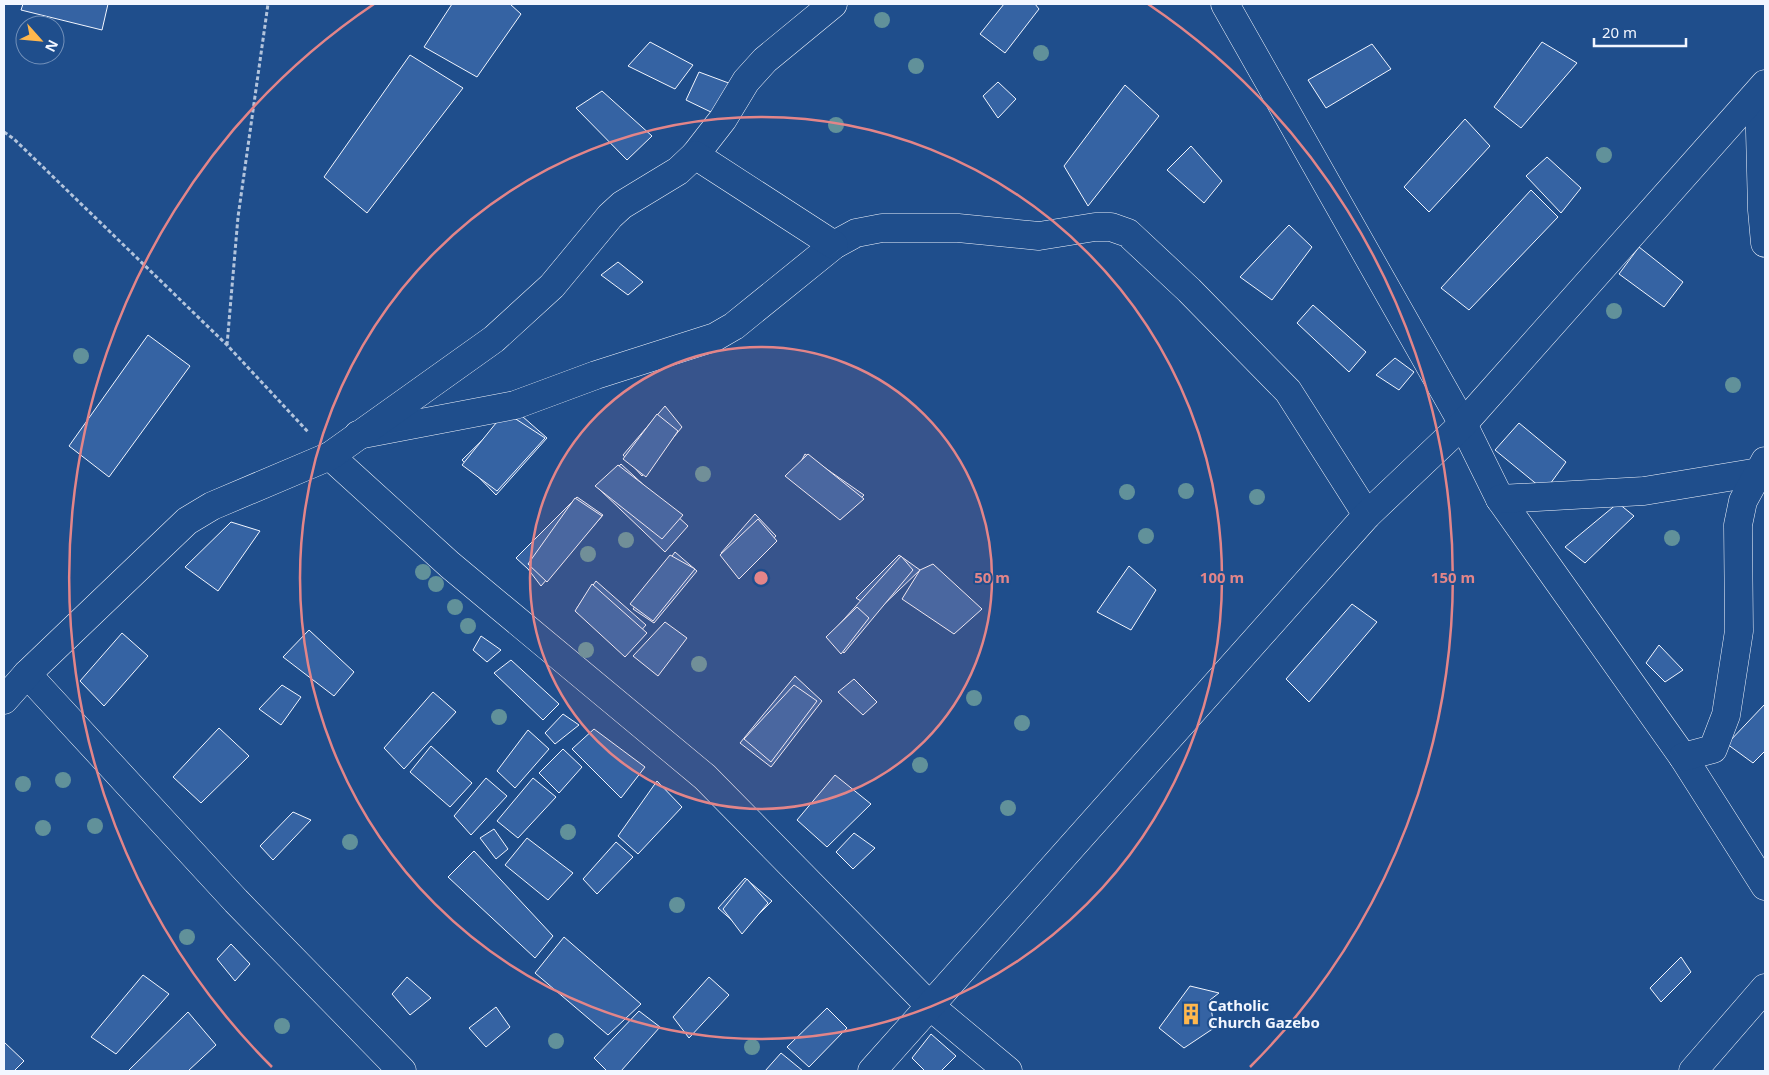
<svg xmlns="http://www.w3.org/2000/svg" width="1769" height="1075" font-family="'Noto Sans',sans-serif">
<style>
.building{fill:#3563a3;stroke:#f2f6ff}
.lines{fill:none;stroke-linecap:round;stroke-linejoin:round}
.street-casing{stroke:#f2f6ff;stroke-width:29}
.path{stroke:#b3c4dc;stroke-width:3;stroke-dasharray:4 2.5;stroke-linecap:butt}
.street{stroke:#1f4e8c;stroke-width:28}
.tree{fill:#61919a}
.ring{fill:none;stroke:#e38589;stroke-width:2.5}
.labels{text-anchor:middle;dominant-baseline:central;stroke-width:4;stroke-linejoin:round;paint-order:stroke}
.poi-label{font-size:15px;font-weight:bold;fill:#f2f6ff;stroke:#1f4e8c;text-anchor:start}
.centre{fill:#e38589;stroke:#1f4e8c;stroke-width:2.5}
.ring-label{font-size:15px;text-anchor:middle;font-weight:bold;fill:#e38589;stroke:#1f4e8c;stroke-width:4;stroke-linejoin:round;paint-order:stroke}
</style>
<rect width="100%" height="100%" fill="#1f4e8c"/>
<g class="building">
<polygon points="23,4 108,4 102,30 21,10"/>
<polygon points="452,4 510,4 521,14 477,77 424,47"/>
<polygon points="1004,4 1035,4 1039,9 1005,53 980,34"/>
<polygon points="650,42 693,65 675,89 628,66"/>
<polygon points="1542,42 1577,63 1521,128 1494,107"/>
<polygon points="1372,44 1391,69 1326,108 1308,80"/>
<polygon points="410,55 463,88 367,213 324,177"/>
<polygon points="699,72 734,85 713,113 686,100"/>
<polygon points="998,82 1016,99 998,118 983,96"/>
<polygon points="1125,85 1159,116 1088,206 1064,166"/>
<polygon points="602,91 652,136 627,160 576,108"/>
<polygon points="1465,119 1490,146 1429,212 1404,187"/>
<polygon points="1191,146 1222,181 1204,203 1167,170"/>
<polygon points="1547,157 1581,188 1561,213 1526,176"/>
<polygon points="1531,190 1558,217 1469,310 1441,288"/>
<polygon points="1289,225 1312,247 1272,300 1240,277"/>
<polygon points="1639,247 1683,282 1664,307 1619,274"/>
<polygon points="618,262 643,282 628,295 601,275"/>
<polygon points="1313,305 1366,352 1349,372 1297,323"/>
<polygon points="148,335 190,366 109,477 69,446"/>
<polygon points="1395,358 1414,372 1399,390 1376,375"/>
<polygon points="665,406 682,427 642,476 623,455"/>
<polygon points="514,409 547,438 496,495 462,460"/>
<polygon points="505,412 545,438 497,491 462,465"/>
<polygon points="657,414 678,431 646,477 623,459"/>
<polygon points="1519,423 1566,462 1545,491 1495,450"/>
<polygon points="805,454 864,495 842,518 792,479"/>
<polygon points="808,454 864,499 840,520 785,476"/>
<polygon points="621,464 688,526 665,552 598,488"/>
<polygon points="618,465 683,515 662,539 595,486"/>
<polygon points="577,497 603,515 541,586 528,569 516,558"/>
<polygon points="575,498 602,516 547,582 528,564"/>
<polygon points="1618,503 1634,516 1585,563 1565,547"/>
<polygon points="755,514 776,536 737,573 721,553"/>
<polygon points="758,519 777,541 739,579 720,555"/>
<polygon points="231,522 260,531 218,591 185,567"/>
<polygon points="675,552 697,571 654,623 633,609"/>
<polygon points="670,555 695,569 653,621 630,604"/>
<polygon points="899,555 920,570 877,611 856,598"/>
<polygon points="901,556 913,570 844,653 827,638"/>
<polygon points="933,564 982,609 954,634 902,599 920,570"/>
<polygon points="1129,566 1156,590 1131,630 1097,612"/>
<polygon points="596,581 646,625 623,651 577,608"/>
<polygon points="592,584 647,633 625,657 575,611"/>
<polygon points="1352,604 1377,622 1309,702 1286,679"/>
<polygon points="857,607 869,618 841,654 826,637"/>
<polygon points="665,622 687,638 658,676 633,656"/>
<polygon points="309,630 354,672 334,696 283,657"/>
<polygon points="122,633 148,656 104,706 80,681"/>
<polygon points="481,636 501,650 487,662 473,650"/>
<polygon points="1659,645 1683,670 1665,682 1646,663"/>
<polygon points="511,660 559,704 543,720 494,673"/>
<polygon points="795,676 822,701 771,767 740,743"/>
<polygon points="854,679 877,702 863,715 838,692"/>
<polygon points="282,685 301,697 281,725 259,709"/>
<polygon points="794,685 817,701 771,762 744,739"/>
<polygon points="433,692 456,712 404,769 384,748"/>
<polygon points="1765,704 1765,751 1753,763 1727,744"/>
<polygon points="563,714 579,725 555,744 545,733"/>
<polygon points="219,728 249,756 201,803 173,777"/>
<polygon points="594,729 645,767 621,798 572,749"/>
<polygon points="528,730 549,749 515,788 497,771"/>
<polygon points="431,746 472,783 450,807 410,772"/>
<polygon points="563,749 582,767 559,793 539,773"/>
<polygon points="835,775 871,804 827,847 797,820"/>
<polygon points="486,778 507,796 471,835 454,816"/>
<polygon points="533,778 556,797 518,838 497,821"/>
<polygon points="657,781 682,807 638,854 618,836"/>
<polygon points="293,812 311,820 273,860 260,846"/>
<polygon points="494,829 508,849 496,859 480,838"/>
<polygon points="854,833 875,848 853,869 836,852"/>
<polygon points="527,838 573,873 548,900 505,865"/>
<polygon points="616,842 633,857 597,894 583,879"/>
<polygon points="474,851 553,936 535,958 448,877"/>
<polygon points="745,878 772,901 743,930 718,908"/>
<polygon points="747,879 768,903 742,934 723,909"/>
<polygon points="564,937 641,1004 608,1035 535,973"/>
<polygon points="231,944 250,964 235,981 217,959"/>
<polygon points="1681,957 1691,972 1661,1002 1650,988"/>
<polygon points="143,975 169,994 116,1054 91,1037"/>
<polygon points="407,977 431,998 410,1015 392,994"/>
<polygon points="709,977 729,995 689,1038 673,1017"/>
<polygon points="1190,986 1219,993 1210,1000 1214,1028 1184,1048 1159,1028"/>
<polygon points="496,1007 510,1027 486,1047 469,1028"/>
<polygon points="827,1008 847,1028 809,1067 787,1047"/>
<polygon points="639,1011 660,1027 621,1071 607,1071 594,1058"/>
<polygon points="188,1012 216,1045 188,1071 130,1071 129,1070"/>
<polygon points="931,1034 956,1056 941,1071 925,1071 912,1058"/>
<polygon points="4,1042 24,1061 14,1071 4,1071"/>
<polygon points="781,1053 803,1071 765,1071"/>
</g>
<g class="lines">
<g class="street-casing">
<g id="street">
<polyline points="1225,4 1463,424 1500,499 1683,757 1765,886"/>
<polyline points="1759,92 1762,210 1765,243"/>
<polyline points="695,155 723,119 746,81 765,60 833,4"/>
<polyline points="358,435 515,405 596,375 715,337 734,326 834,245 856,233 882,228 958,228 1039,236 1095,227 1111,227 1128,233 1189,290 1288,391 1367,515"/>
<polyline points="330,456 450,565 705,777 930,1006 1008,1071"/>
<polyline points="1500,499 1644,491 1765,471"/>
<polyline points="27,674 236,901 402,1071"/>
<polyline points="4,700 27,674 187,521 212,506 330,456 494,339 552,286 610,216 622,205 678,171 695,155 834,245"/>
<polyline points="1683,757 1713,749 1726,715 1739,631 1738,525 1743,501 1765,461"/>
<polyline points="872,1071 1367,515 1463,424 1765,84"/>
<polyline points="1693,1071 1765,988"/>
</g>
</g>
<g class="path">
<polyline points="4,132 14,139 227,345 309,433"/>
<polyline points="227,345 238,217 268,4"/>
</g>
<use href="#street" class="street"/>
</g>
<g class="tree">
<circle cx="882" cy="20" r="8"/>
<circle cx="1041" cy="53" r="8"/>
<circle cx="916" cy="66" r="8"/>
<circle cx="836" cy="125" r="8"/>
<circle cx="1604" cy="155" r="8"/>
<circle cx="1614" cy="311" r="8"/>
<circle cx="81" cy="356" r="8"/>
<circle cx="1733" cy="385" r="8"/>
<circle cx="703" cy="474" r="8"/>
<circle cx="1186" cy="491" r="8"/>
<circle cx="1127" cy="492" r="8"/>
<circle cx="1257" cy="497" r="8"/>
<circle cx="1146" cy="536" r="8"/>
<circle cx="1672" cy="538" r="8"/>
<circle cx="626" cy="540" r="8"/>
<circle cx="588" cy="554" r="8"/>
<circle cx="423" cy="572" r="8"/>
<circle cx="436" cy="584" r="8"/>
<circle cx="455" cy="607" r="8"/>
<circle cx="468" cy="626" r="8"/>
<circle cx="586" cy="650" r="8"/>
<circle cx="699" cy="664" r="8"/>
<circle cx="974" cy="698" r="8"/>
<circle cx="499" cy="717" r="8"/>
<circle cx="1022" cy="723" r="8"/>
<circle cx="920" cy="765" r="8"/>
<circle cx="63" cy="780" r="8"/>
<circle cx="23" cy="784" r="8"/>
<circle cx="1008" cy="808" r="8"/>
<circle cx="95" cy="826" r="8"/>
<circle cx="43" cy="828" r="8"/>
<circle cx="568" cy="832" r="8"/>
<circle cx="350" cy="842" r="8"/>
<circle cx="677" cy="905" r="8"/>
<circle cx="187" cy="937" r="8"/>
<circle cx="282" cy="1026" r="8"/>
<circle cx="556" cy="1041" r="8"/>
<circle cx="752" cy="1047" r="8"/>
</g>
<circle cx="761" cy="578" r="231" fill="#e38589" fill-opacity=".12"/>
<g class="ring">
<circle cx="761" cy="578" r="231"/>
<circle cx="761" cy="578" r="461"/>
<path d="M272 1067A692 692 0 0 1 374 4M1148 4A692 692 0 0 1 1250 1067"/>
</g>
<defs>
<g id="building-bare" transform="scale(1.725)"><path d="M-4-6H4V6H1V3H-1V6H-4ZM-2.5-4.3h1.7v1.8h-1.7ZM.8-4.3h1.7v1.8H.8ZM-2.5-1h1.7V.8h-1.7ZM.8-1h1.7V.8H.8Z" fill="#ffb74d" stroke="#1f4e8c" stroke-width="2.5" paint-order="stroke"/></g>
</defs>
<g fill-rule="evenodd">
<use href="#building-bare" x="1191" y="1014"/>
</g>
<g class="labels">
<g class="poi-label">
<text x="1208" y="1005">Catholic<tspan x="1208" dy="17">Church Gazebo</tspan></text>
</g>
</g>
<circle cx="761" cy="578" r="8" class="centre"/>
<g class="ring-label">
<text x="992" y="583">50 m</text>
<text x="1222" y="583">100 m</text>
<text x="1453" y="583">150 m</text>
</g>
<rect width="1769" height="1075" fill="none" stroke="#f2f6ff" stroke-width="10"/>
<g transform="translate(40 40) rotate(117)"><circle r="24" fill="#1f4e8c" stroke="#7391ba"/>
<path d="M0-4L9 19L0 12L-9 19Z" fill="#ffb74d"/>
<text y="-8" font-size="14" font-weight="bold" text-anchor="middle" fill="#f2f6ff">N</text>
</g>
<path d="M1594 38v8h92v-8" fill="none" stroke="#f2f6ff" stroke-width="2.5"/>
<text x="1602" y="38" font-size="15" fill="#f2f6ff" stroke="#1f4e8c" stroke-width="4" paint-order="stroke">20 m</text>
</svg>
